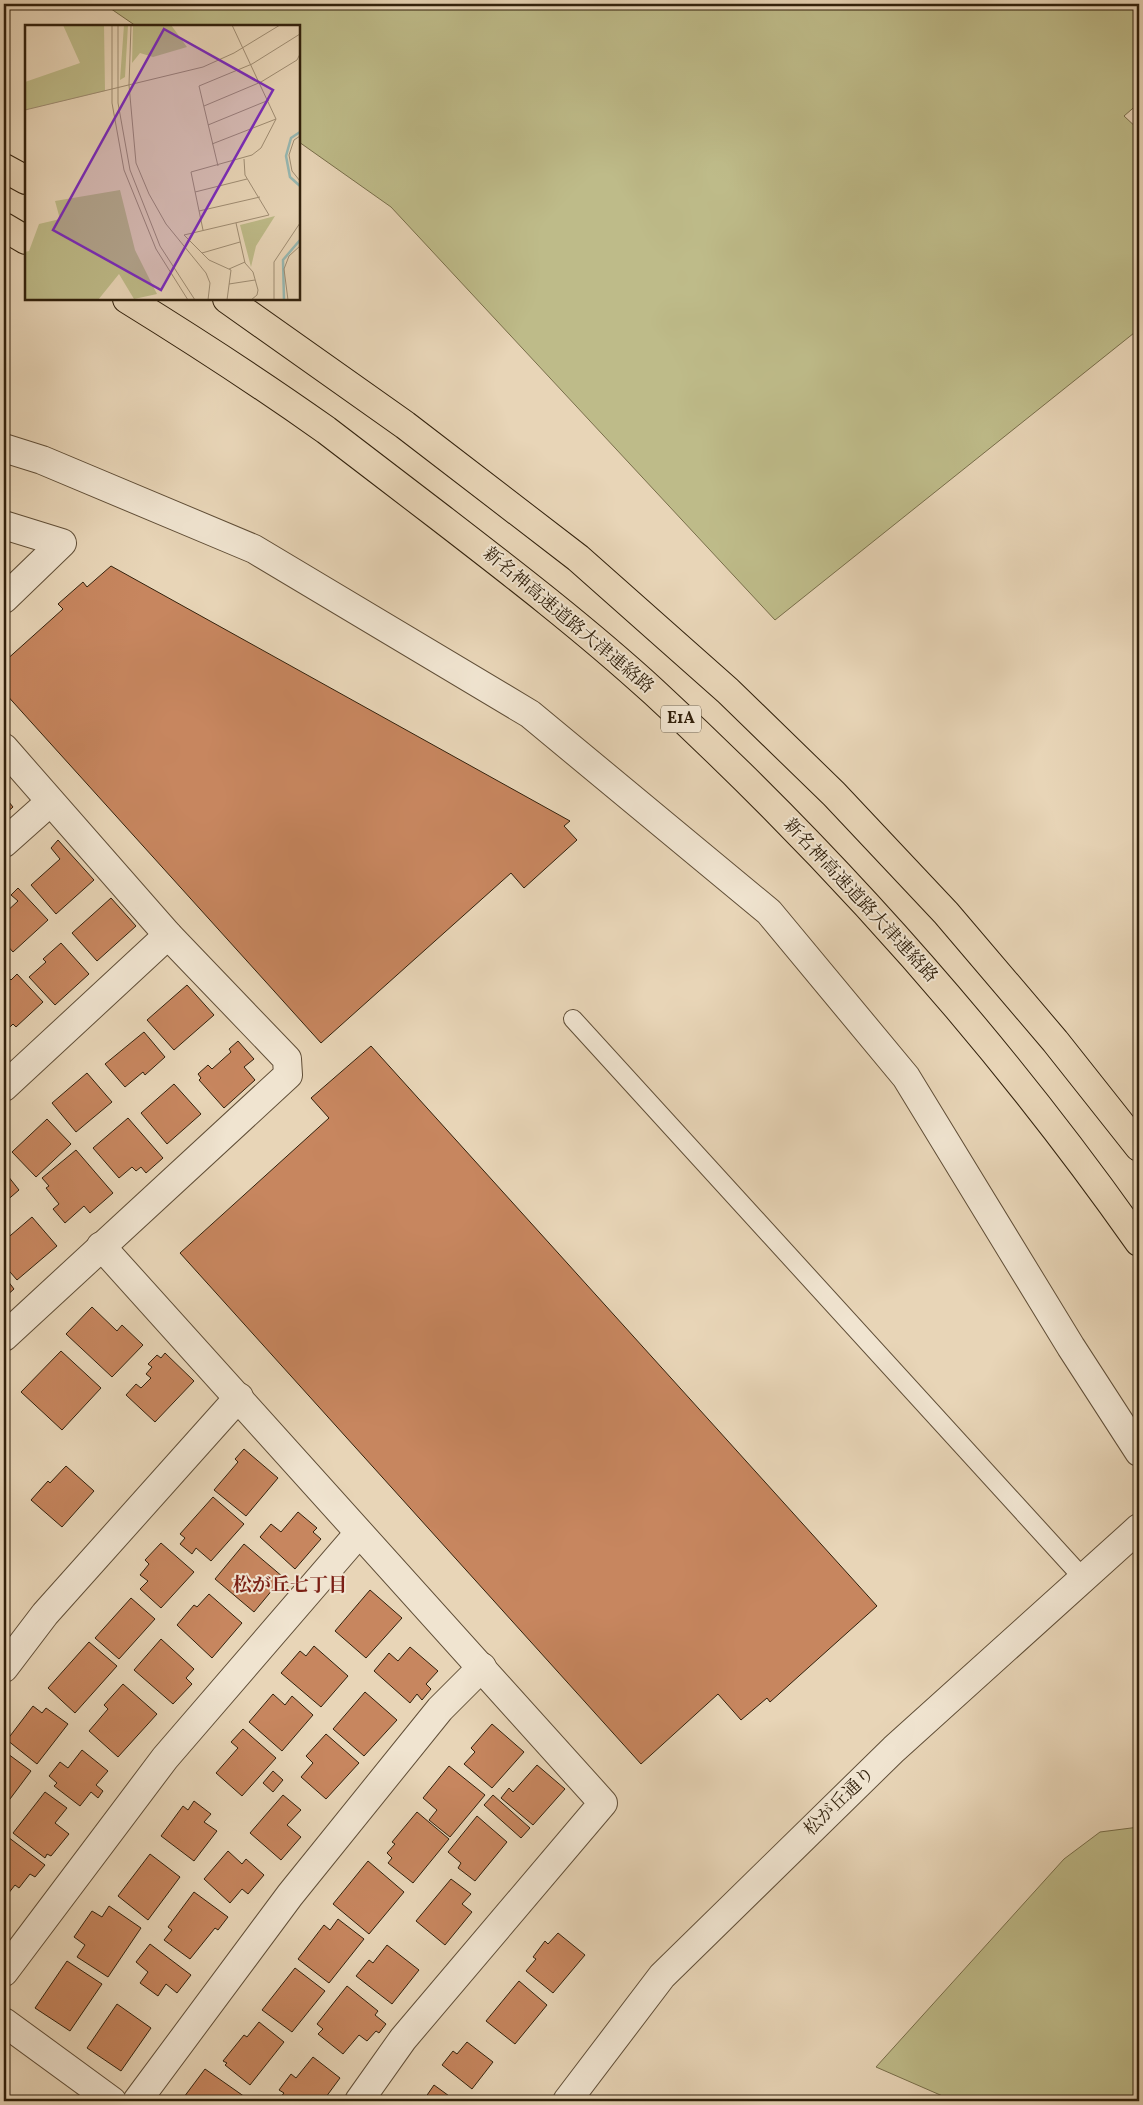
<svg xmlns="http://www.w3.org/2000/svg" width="1143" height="2105" font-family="Vollkorn,'Noto Serif JP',serif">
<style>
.green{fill:#bebb89;stroke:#786e4a}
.building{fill:#c7865f;stroke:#32210c}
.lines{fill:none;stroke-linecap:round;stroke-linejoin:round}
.service-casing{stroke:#604e37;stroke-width:20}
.minor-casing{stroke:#604e37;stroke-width:30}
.tertiary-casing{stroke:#604e37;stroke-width:30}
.motorway-casing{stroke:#32210c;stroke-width:30}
.service{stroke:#f0e4d0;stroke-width:18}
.minor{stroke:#f0e4d0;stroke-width:28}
.tertiary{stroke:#f0e4d0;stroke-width:28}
.motorway{stroke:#e8d5b7;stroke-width:28}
.labels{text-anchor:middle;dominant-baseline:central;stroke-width:4;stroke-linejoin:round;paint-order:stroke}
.shield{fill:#f0e4d0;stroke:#6b5c47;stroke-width:1}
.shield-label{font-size:16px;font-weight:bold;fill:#32210c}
.street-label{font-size:18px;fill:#32210c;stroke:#f0e4d0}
.neighbourhood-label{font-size:19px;font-weight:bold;fill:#7a1f14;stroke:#f0e4d0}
.inset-river{fill:none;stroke:#97b8b2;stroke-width:2.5}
.inset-road{fill:none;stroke:#9f8d73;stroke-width:1}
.view{fill:#7b2cbf;fill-opacity:0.15;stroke:#7b2cbf;stroke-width:2.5}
.inset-edge{fill:none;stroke:#32210c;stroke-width:2.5}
</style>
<rect width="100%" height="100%" fill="#e8d5b7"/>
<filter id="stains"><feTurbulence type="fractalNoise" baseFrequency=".004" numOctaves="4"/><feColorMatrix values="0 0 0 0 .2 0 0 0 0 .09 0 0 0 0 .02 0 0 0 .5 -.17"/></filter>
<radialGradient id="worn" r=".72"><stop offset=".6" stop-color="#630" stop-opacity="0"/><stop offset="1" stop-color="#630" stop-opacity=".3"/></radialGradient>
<g class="green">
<polygon points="104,4 1139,4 1139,103 1124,116 1139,130 1139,329 775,620 391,207 299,142 299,26 136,26"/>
<polygon points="1139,1827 1139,2101 954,2101 876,2067 1064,1859 1100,1832"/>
</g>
<g class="building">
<polygon points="111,566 570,821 564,826 577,840 524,888 511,873 321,1043 4,692 4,662 63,609 58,604 83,582 87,587"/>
<polygon points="4,796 13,807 4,815"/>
<polygon points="58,840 94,880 56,914 31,885 60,859 51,848"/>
<polygon points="18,888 48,920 13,952 4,942 4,920 6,918 4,914 18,901 11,895"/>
<polygon points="111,898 136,926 97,961 72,933"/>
<polygon points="61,943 89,974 55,1005 29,977 46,962 43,959"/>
<polygon points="17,974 43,1002 16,1027 13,1024 4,1033 4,981 8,977 11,980"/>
<polygon points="187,985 214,1015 174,1050 147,1020"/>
<polygon points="144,1032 165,1057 145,1075 143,1072 125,1087 105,1064"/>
<polygon points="238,1041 254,1059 244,1067 255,1080 224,1108 199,1080 201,1078 198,1074 208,1065 212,1069 231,1052 229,1049"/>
<polygon points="371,1046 877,1606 770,1702 767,1698 741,1720 718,1694 641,1764 180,1253 329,1118 311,1098"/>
<polygon points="87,1073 112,1102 76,1132 52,1103"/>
<polygon points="174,1084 201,1114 167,1144 141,1113"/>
<polygon points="128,1118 163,1158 146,1173 141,1167 136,1171 132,1167 119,1178 93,1148"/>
<polygon points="47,1119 71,1144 36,1177 12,1152"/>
<polygon points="76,1150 113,1193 90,1213 84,1206 65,1223 53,1209 59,1204 46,1188 49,1186 42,1178"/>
<polygon points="4,1171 19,1190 4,1203"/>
<polygon points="32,1217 57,1246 17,1280 4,1265 4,1241"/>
<polygon points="4,1276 14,1289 4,1298"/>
<polygon points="92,1307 117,1331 122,1325 143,1345 112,1377 66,1334"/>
<polygon points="61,1351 101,1388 62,1430 21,1392"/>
<polygon points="165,1353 194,1381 155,1422 126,1395 136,1384 141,1388 151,1378 146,1374 152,1367 148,1364 157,1355 161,1358"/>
<polygon points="244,1449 278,1478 246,1516 214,1490 238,1462 235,1459"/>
<polygon points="66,1466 94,1491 62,1527 31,1500 48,1481 50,1483"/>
<polygon points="213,1497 244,1524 211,1561 196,1548 192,1554 180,1544 185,1538 180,1534"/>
<polygon points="298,1512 317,1528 313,1532 321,1539 295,1569 260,1537 271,1524 281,1532"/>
<polygon points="161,1543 194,1572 161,1608 140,1589 148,1581 140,1575 149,1564 145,1560"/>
<polygon points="244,1544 283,1577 254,1612 215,1579"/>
<polygon points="370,1590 402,1618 366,1658 335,1631"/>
<polygon points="209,1594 242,1623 212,1658 177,1625 194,1605 197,1607"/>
<polygon points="131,1598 155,1619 119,1659 95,1638"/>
<polygon points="161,1639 194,1669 186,1678 192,1684 173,1704 134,1670"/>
<polygon points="89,1642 117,1666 75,1713 48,1688"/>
<polygon points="314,1646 348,1676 321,1707 281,1673 300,1651 306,1656"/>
<polygon points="410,1647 438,1671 426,1684 431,1689 422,1700 417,1694 410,1703 374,1671 389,1653 398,1661"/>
<polygon points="123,1684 157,1714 118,1757 89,1731 108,1709 104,1705"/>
<polygon points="365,1692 397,1720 364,1756 333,1729"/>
<polygon points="273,1694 285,1705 292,1696 313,1715 282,1751 249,1722"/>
<polygon points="33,1706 42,1713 46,1708 68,1724 37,1764 7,1740"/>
<polygon points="492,1724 524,1752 492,1788 464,1764 475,1752 471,1748"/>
<polygon points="243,1729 276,1758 242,1796 216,1773 238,1748 231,1742"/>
<polygon points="326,1734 359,1763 326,1799 301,1777 313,1763 306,1756"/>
<polygon points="82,1750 108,1771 96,1785 103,1791 98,1798 91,1792 80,1806 54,1786 57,1783 49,1776 60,1762 68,1768"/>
<polygon points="4,1751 31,1771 4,1807"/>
<polygon points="537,1765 565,1789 533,1825 501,1798 509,1788 513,1792"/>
<polygon points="449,1766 485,1795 450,1837 429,1820 437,1810 423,1798"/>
<polygon points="273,1771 283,1780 273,1792 263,1783"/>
<polygon points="45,1792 67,1808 55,1823 69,1834 51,1856 47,1854 45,1858 13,1833"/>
<polygon points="283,1795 301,1810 287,1825 301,1837 281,1860 250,1833"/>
<polygon points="493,1795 530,1828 521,1838 484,1805"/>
<polygon points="194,1801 211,1814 204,1822 217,1831 194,1861 161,1836 183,1806 188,1810"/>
<polygon points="417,1812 449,1839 413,1883 388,1863 392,1858 387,1853 395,1844 392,1842"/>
<polygon points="477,1816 507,1842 475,1881 458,1868 461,1863 448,1852"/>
<polygon points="4,1834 45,1865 35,1877 30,1874 19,1888 15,1885 4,1899"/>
<polygon points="228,1851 242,1864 246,1859 264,1875 248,1894 242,1889 230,1903 204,1879"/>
<polygon points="150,1854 180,1877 148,1920 118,1896"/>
<polygon points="368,1861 404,1892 369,1934 333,1904"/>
<polygon points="451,1879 471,1894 462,1904 472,1912 445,1945 416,1921"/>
<polygon points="194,1892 228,1917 218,1930 215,1928 190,1959 164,1940 172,1930 168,1927"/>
<polygon points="109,1906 141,1928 108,1977 77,1957 85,1945 74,1937 92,1911 102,1917"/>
<polygon points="338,1919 364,1939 329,1983 298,1959 324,1925 330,1930"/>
<polygon points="558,1933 585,1955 553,1993 526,1971 536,1959 533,1957 545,1941 548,1944"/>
<polygon points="150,1944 191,1975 177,1993 166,1984 158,1996 140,1983 148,1972 136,1962"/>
<polygon points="387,1945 419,1970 392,2004 356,1976 369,1960 373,1963"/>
<polygon points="67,1961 102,1984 70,2031 35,2008"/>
<polygon points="295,1968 325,1991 292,2032 262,2010"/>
<polygon points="519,1981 547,2005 515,2044 486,2021"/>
<polygon points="347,1986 378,2011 375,2015 386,2024 379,2033 376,2031 367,2041 359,2035 343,2054 318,2034 323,2029 317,2024"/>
<polygon points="117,2004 151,2028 121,2071 87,2048"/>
<polygon points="259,2022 284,2042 250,2085 225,2065 227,2063 223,2061 244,2035 247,2037"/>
<polygon points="467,2042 493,2062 472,2089 442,2065 453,2051 457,2054"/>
<polygon points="313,2057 340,2078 323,2101 285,2101 280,2098 284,2093 279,2090 291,2074 296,2078"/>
<polygon points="205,2069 245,2097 242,2101 181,2101"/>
<polygon points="434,2085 456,2101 414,2101 417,2097 423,2101"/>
</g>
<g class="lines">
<g class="service-casing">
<polyline id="service" points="573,1019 1083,1578"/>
</g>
<g class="minor-casing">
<g id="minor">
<polyline points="4,525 62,543 4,599"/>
<polyline points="4,748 168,935 287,1059 288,1075 4,1337"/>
<polyline points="4,843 50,802"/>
<polyline points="4,1087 168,935"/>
<polyline points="101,1246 603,1803 403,2039 359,2101"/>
<polyline points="4,1668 45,1614 239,1397"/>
<polyline points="4,1972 165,1758 359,1533"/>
<polyline points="4,2022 112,2101"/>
<polyline points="137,2101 290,1895 440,1709 482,1667"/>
</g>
</g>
<g class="tertiary-casing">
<g id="tertiary">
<polyline points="4,448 42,460 254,549 530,714 769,912 906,1077 1071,1347 1139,1452"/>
<polyline points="567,2101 662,1976 894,1749 1139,1528"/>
</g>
</g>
<g class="motorway-casing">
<g id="motorway">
<polyline points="4,168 26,180"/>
<polyline points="4,227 26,240"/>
<path d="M127 299C195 341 261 384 326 430 363 458 400 487 437 515 511 572 585 629 654 692 834 858 998 1042 1139 1242"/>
<polyline points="227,299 405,425 578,558 728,691 834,794 946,913 1055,1041 1139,1147"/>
</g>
</g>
<use href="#service" class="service"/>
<use href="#minor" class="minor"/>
<use href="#tertiary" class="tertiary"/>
<use href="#motorway" class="motorway"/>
</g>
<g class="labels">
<rect class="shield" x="661" y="705.5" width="40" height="27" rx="4"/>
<g class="shield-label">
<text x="681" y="719">E1A</text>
</g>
<g class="street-label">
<text transform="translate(568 621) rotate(40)">新名神高速道路大津連絡路</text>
<text transform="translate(860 901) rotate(47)">新名神高速道路大津連絡路</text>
<text transform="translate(840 1802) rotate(-44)">松が丘通り</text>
</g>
<g class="neighbourhood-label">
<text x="290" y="1586">松が丘七丁目</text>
</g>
</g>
<g transform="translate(25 25)">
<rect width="275" height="275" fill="#e8d5b7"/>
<path d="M38 0H79L80 66 0 85V57L55 38ZM99 0H103L100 52 95 55ZM108 0H146L162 22 128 32 115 28 107 38ZM95 165 110 225 132 269 109 274 94 249 73 275H0V227L4 226 14 199 35 194 30 176ZM250 191 231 221 226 242 215 200Z" fill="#bebb89"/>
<path class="inset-river" d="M275 107 266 113 261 131 265 152 275 161M259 275 258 235 275 215"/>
<path class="inset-road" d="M87 0V78L99 145 131 224 163 275M93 0V78L105 145 135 221 170 275M106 0 104 60 111 138 124 169 141 199 181 248 185 258 183 275M179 81 236 57 272 35 275 29M0 85 178 42 209 28 255 0M183 100 244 75M275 111 269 115 264 130 267 146 275 156M187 119 251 94M193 141 174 61 227 39 275 9M170 167 222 154M174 186 235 172M211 198 220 238 228 247 233 265 232 270 226 275M178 205 166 147 227 130 236 123 251 94 207 0M177 228 215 217M204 244 220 237M204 259 230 255M202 275 206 245 184 235 159 210 244 190 220 150 219 134M249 275V237L275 198M263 275 259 244 264 231 275 221"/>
<path class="view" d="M139 4 248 65 136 265 28 205Z"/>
<rect width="275" height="275" class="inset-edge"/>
</g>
<rect width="1143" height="2105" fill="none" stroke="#e8d5b7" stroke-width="20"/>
<rect x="5" y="5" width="1133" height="2095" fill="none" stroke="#32210c" stroke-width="2.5"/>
<rect x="10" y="10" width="1123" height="2085" fill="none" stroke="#32210c"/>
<rect width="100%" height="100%" filter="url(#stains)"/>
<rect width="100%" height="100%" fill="url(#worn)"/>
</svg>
